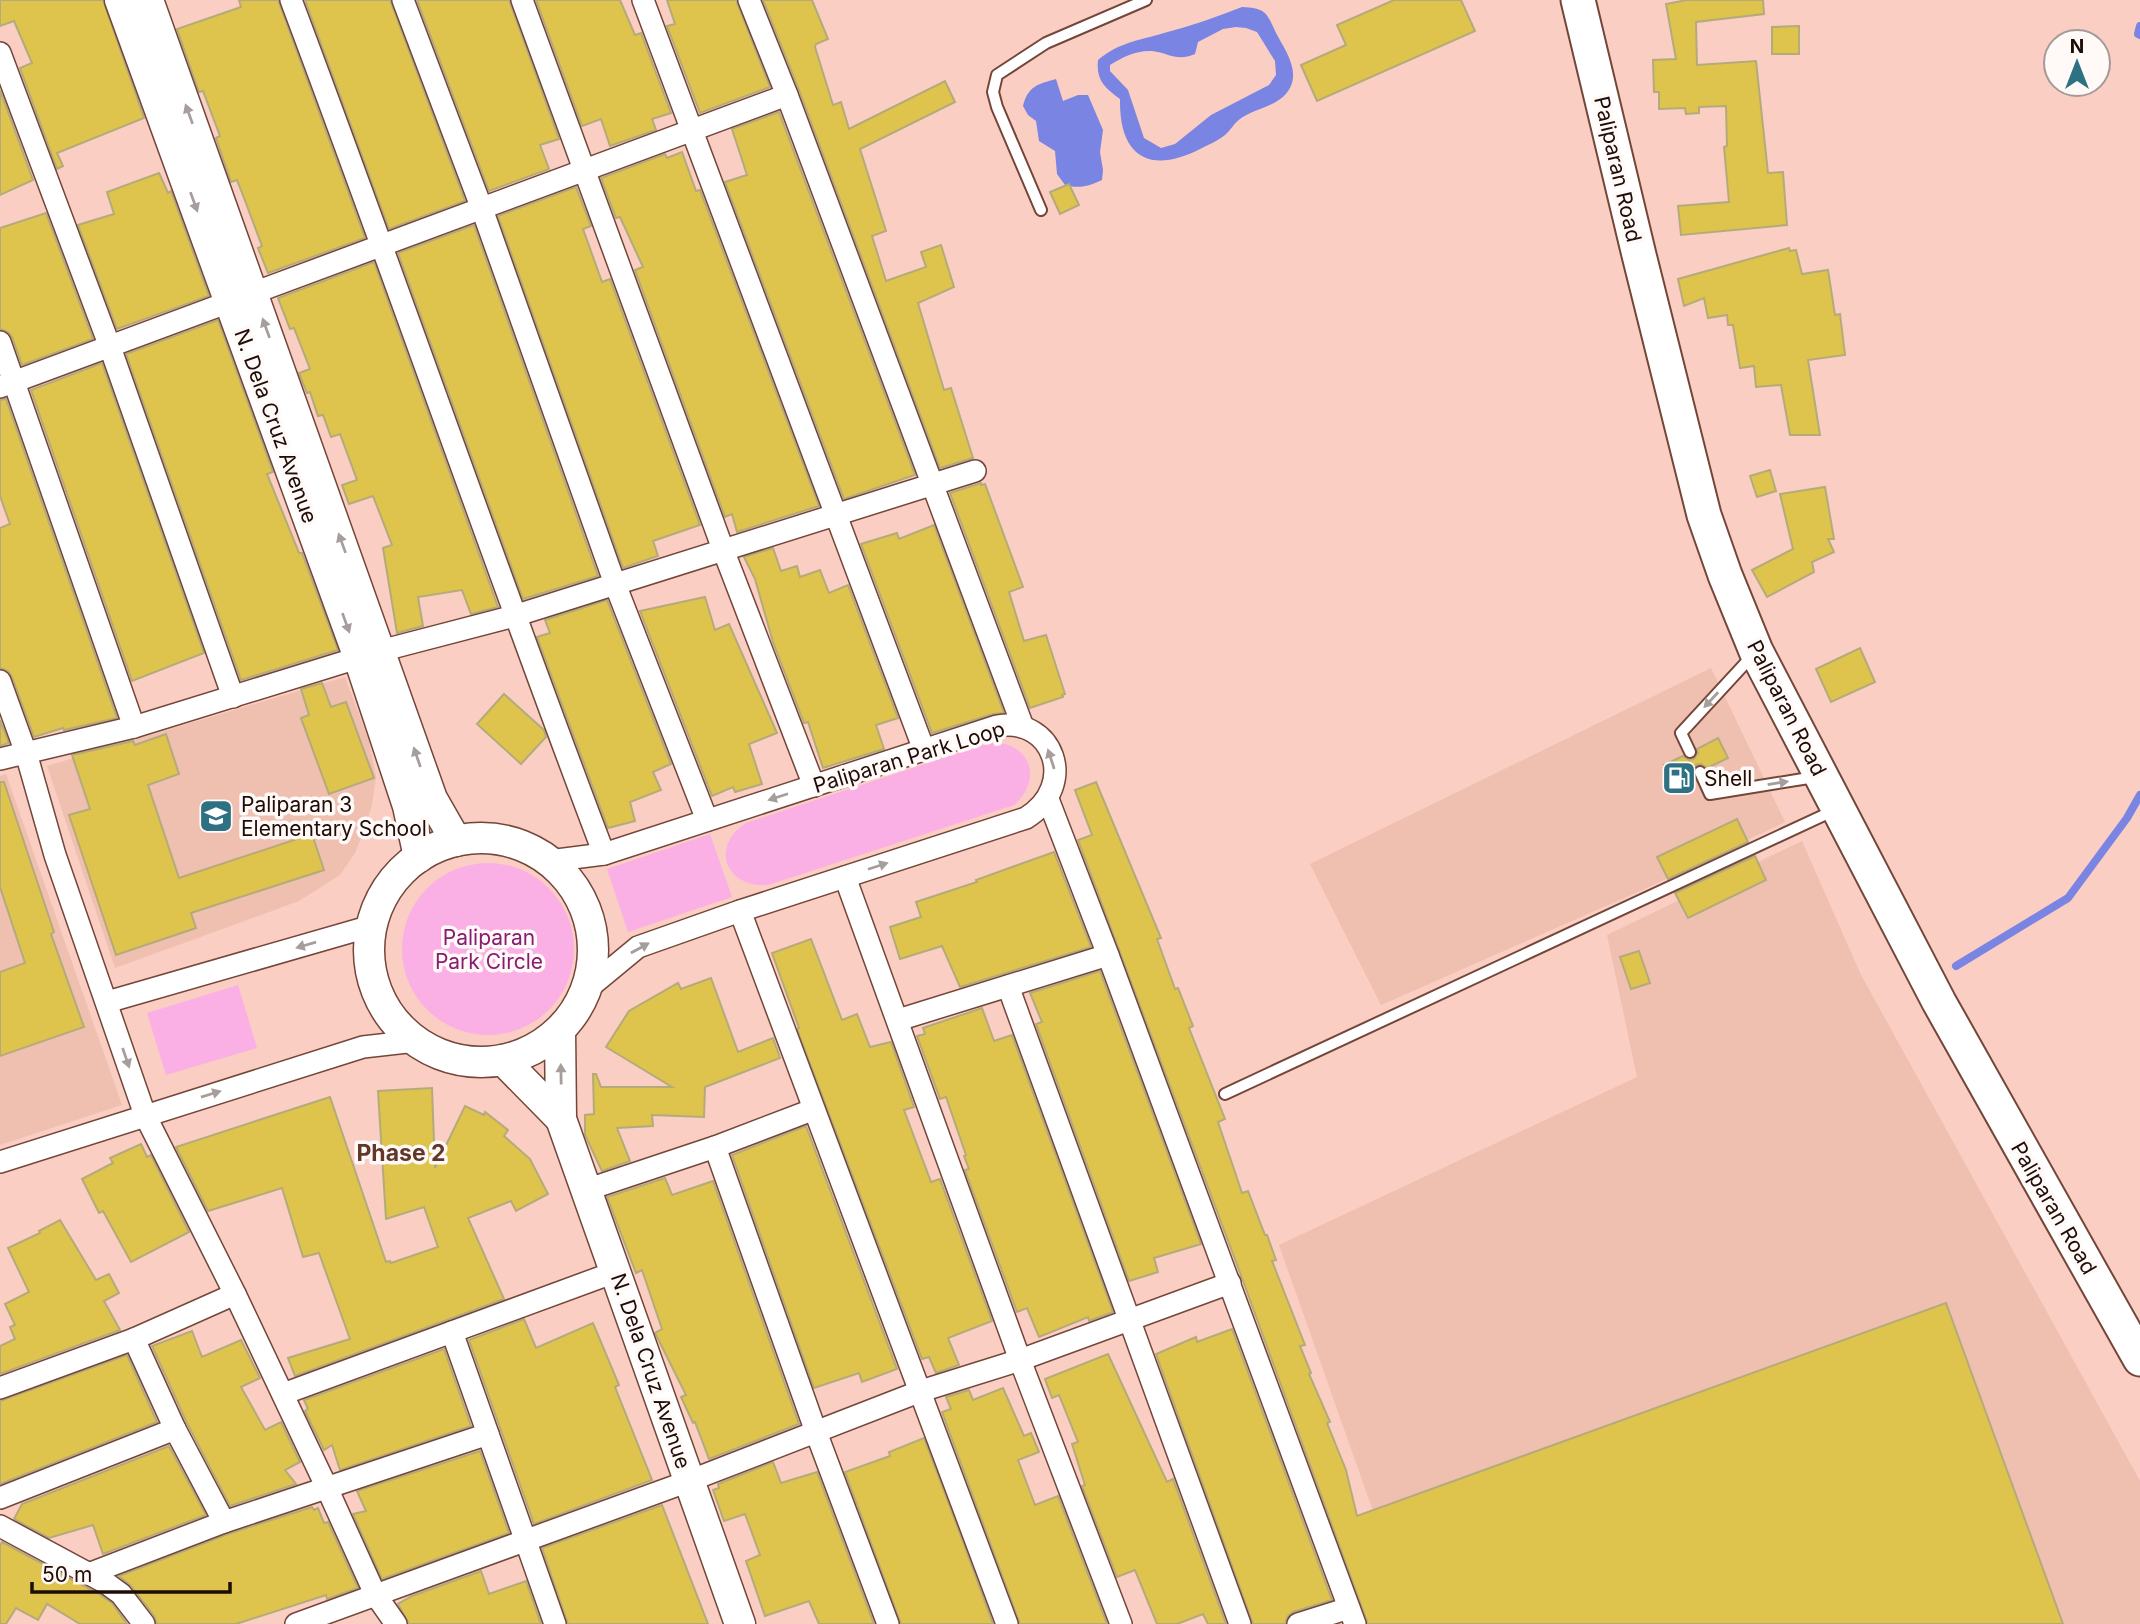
<svg xmlns="http://www.w3.org/2000/svg" width="2140" height="1624" font-family="Inter,sans-serif">
<style>
.built{fill:#efbfb0}
.green{fill:#faafe5}
.water{fill:#7a84e2;fill-rule:evenodd}
.lines{fill:none;stroke-linecap:round;stroke-linejoin:round}
.stream{stroke:#7a84e2;stroke-width:8}
.building{fill:#dec44d;stroke:#b5aa7a;stroke-width:2}
.lane-casing{stroke:#734639;stroke-width:14}
.street-casing{stroke:#734639;stroke-width:24}
.secondary-casing{stroke:#734639;stroke-width:33}
.primary-casing{stroke:#734639;stroke-width:37}
.lane{stroke:#fff;stroke-width:10}
.street{stroke:#fff;stroke-width:21}
.secondary{stroke:#fff;stroke-width:30}
.primary{stroke:#fff;stroke-width:33}
.oneway{fill:#a59e9c}
.labels{text-anchor:middle;dominant-baseline:central;stroke-width:7;stroke-linejoin:round;paint-order:stroke}
.street-label{font-size:21px;fill:#1e0c07;stroke:#fff9f8}
.poi-label{font-size:21px;fill:#1e0c07;stroke:#fff9f8;text-anchor:start}
.park-label{font-size:21px;fill:#871c73;stroke:#fff9f8}
.neighbourhood-label{font-size:23px;font-weight:bold;fill:#62372a;stroke:#fff9f8}
</style>
<rect width="100%" height="100%" fill="#facec2"/>
<g class="built">
<polygon points="1711,668 1785,822 1647,888 1381,1005 1310,864"/>
<polygon points="345,677 369,741 376,777 372,804 365,828 355,853 340,875 299,901 115,968 47,766"/>
<polygon points="6,774 122,1105 0,1145 0,776"/>
<polygon points="1802,841 1860,973 2140,1481 2140,1624 1413,1624 1279,1245 1637,1077 1607,935"/>
</g>
<g class="green">
<path d="M992 742C1031 743 1043 780 1014 805L768 885C725 888 710 846 746 823Z"/>
<polygon points="710,834 732,897 628,932 607,869"/>
<circle cx="488" cy="949" r="86"/>
<polygon points="238,985 257,1048 166,1075 147,1013"/>
</g>
<g class="water">
<path d="M1242 7C1266 8 1267 13 1276 33 1284 48 1297 66 1292 83 1284 107 1257 106 1240 119 1234 123 1231 130 1225 135 1219 140 1210 144 1202 148 1151 175 1119 158 1120 99 1104 87 1096 80 1098 60 1120 42 1137 41 1164 33 1190 26 1217 17 1242 7ZM1236 27 1246 28 1257 32 1275 61 1276 75 1269 85 1211 115 1175 144 1161 148 1144 138 1128 90 1110 71V65C1123 57 1136 50 1152 51 1169 53 1177 62 1195 54L1198 42 1223 29Z"/>
<path d="M1056 79 1063 101 1078 95H1088L1103 130 1100 152 1103 170 1102 180C1089 186 1080 189 1065 185L1057 174 1055 151 1039 141 1036 121 1028 115 1023 106C1028 86 1038 84 1056 79Z"/>
</g>
<g class="lines">
<g class="stream">
<polyline points="2140,26 2138,34 2140,35"/>
<polyline points="1956,966 2068,898 2127,818 2140,795"/>
</g>
</g>
<g class="building">
<polygon points="0,0 103,0 144,118 57,153 63,166 57,169 20,68 32,63 14,21 0,26"/>
<polygon points="239,0 278,0 365,238 268,273 258,248 262,246 244,198 237,180 231,182 216,138 220,136 203,91 199,92 177,29 241,7"/>
<polygon points="305,0 390,0 465,201 389,229"/>
<polygon points="417,0 509,0 559,139 540,145 549,169 489,191"/>
<polygon points="536,0 620,0 635,35 641,33 671,113 652,119 656,130 610,146 601,119 582,126"/>
<polygon points="667,0 736,0 770,87 700,113 667,26 675,24"/>
<polygon points="763,0 812,0 828,39 816,44 815,47 833,105 841,102 849,129 945,81 955,102 860,149 886,231 872,236 886,281 926,267 921,252 941,245 954,287 918,303 944,390 951,388 973,458 940,468 799,90"/>
<polygon points="1394,0 1461,0 1475,31 1317,101 1301,65 1346,45 1337,25"/>
<polygon points="1687,0 1763,0 1764,14 1696,22 1697,65 1756,61 1768,173 1783,172 1787,225 1681,235 1678,206 1729,202 1724,147 1727,146 1726,106 1699,107 1699,113 1686,114 1685,108 1659,109 1659,92 1654,92 1653,60 1676,59 1666,4"/>
<polygon points="1799,26 1799,54 1772,54 1772,27"/>
<polygon points="0,90 33,180 0,195"/>
<polygon points="779,112 915,475 844,499 725,182 747,175 732,129"/>
<polygon points="682,152 696,191 700,190 819,506 737,532 732,514 725,517 635,270 643,267 620,217 616,218 601,178 665,154 667,158"/>
<polygon points="159,173 168,193 171,191 209,296 117,329 78,225 114,214 107,192"/>
<polygon points="1069,184 1079,205 1060,214 1050,192"/>
<polygon points="576,187 591,226 583,229 602,282 610,279 700,525 653,541 658,556 623,568 498,216"/>
<polygon points="46,213 93,339 22,365 12,337 8,332 0,329 0,228"/>
<polygon points="474,225 598,576 523,599 398,253"/>
<polygon points="1789,248 1790,251 1796,250 1802,274 1828,270 1835,315 1840,314 1845,355 1808,360 1820,435 1790,435 1781,385 1756,387 1754,366 1740,368 1733,325 1728,325 1727,315 1708,318 1704,298 1684,306 1678,279"/>
<polygon points="374,262 498,607 471,614 462,590 418,597 423,626 397,633 383,548 392,545 373,496 349,504 342,485 357,480 340,434 331,437 323,415 318,416 310,392 307,393 299,373 310,369 294,328 290,329 278,298"/>
<polygon points="218,320 273,472 267,474 299,553 302,553 338,650 241,680 126,354"/>
<polygon points="102,363 204,653 132,681 31,390"/>
<polygon points="6,399 117,718 64,730 63,728 34,737 12,677 8,671 0,668 0,528 10,524 0,496 0,400"/>
<polygon points="1770,470 1776,491 1757,497 1750,476"/>
<polygon points="981,483 981,485 985,484 1023,587 1009,592 1024,641 1046,635 1065,694 1062,695 1063,697 1030,708 950,493"/>
<polygon points="1825,487 1834,539 1828,539 1834,552 1812,562 1814,572 1767,597 1752,570 1793,549 1780,494"/>
<polygon points="934,525 1004,713 993,714 932,733 861,544 897,533 899,539"/>
<polygon points="773,548 781,571 797,566 800,577 820,570 829,593 848,585 898,718 876,725 884,749 823,768 808,722 804,723 773,642 755,579 744,557"/>
<polygon points="705,597 715,630 729,624 777,733 749,744 762,784 735,792 733,787 712,796 640,611"/>
<polygon points="607,600 671,764 653,772 661,790 630,802 635,821 608,828 537,637 550,633 545,620"/>
<polygon points="1860,648 1875,682 1831,702 1816,669"/>
<polygon points="322,683 331,707 346,702 374,778 329,794 301,718 309,715 301,689"/>
<polygon points="504,694 544,730 546,737 521,764 477,724"/>
<polygon points="0,720 9,743 0,746"/>
<polygon points="166,734 179,774 148,785 179,878 312,834 324,870 191,913 196,928 116,955 69,815 90,809 72,755 133,741 135,745"/>
<polygon points="1718,738 1728,758 1707,768 1701,764 1696,765 1692,771 1693,775 1675,785 1664,765 1683,756 1689,760 1694,759 1698,753 1697,749"/>
<polygon points="0,782 4,782 54,932 51,934 84,1027 0,1056 0,972 25,963 0,887"/>
<polygon points="1096,782 1161,938 1157,939 1175,989 1178,988 1193,1026 1189,1028 1225,1119 1218,1122 1242,1193 1248,1191 1265,1235 1267,1235 1276,1260 1272,1261 1305,1345 1300,1346 1311,1373 1309,1374 1330,1422 1327,1423 1346,1470 1357,1516 1946,1303 2063,1624 1368,1624 1242,1278 1078,840 1092,835 1075,790"/>
<polygon points="1737,819 1748,842 1668,879 1657,857"/>
<polygon points="1054,852 1091,947 960,987 942,946 900,959 890,927 921,917 916,902 977,882 976,880"/>
<polygon points="1755,856 1766,880 1688,918 1675,893"/>
<polygon points="811,939 842,1020 857,1014 870,1047 891,1042 914,1107 904,1110 931,1182 940,1179 992,1321 948,1338 959,1365 936,1373 929,1357 922,1359 797,1029 799,1028 772,953"/>
<polygon points="1639,951 1650,983 1631,989 1620,957"/>
<polygon points="1100,971 1201,1244 1154,1258 1158,1272 1129,1281 1036,1024 1042,1022 1030,993"/>
<polygon points="711,978 738,1052 773,1038 780,1058 705,1087 704,1117 652,1115 653,1126 617,1128 630,1161 602,1171 585,1135 585,1115 594,1114 593,1074 596,1074 601,1087 672,1087 606,1047 629,1011 678,983 681,989"/>
<polygon points="982,1008 994,1041 1012,1035 1113,1312 1089,1321 1088,1317 1039,1337 1027,1308 1017,1312 965,1170 969,1169 964,1156 966,1155 946,1097 940,1099 917,1036 925,1034 923,1028"/>
<polygon points="432,1088 435,1168 465,1106 484,1115 485,1112 508,1130 504,1136 530,1159 548,1194 516,1211 511,1201 468,1218 504,1299 295,1376 288,1358 350,1339 319,1253 303,1257 282,1188 208,1211 176,1147 330,1097 386,1262 390,1261 391,1263 438,1247 424,1207 386,1219 378,1091"/>
<polygon points="806,1126 897,1369 862,1382 859,1373 814,1388 732,1155"/>
<polygon points="141,1144 147,1157 151,1155 189,1232 131,1262 103,1211 99,1213 82,1179 113,1163 110,1158"/>
<polygon points="665,1178 672,1195 713,1181 799,1424 709,1459 695,1422 693,1423 681,1397 686,1395 655,1333 662,1329 642,1270 636,1273 607,1197"/>
<polygon points="60,1220 96,1280 109,1274 119,1293 104,1301 120,1330 0,1374 0,1346 15,1339 10,1327 15,1325 5,1304 29,1292 8,1248 40,1233 39,1231"/>
<polygon points="524,1319 536,1348 593,1323 619,1385 615,1387 652,1480 534,1524 469,1340"/>
<polygon points="1232,1329 1332,1600 1293,1612 1288,1616 1285,1624 1253,1624 1156,1354 1196,1337 1197,1342"/>
<polygon points="192,1331 202,1357 241,1340 260,1378 241,1387 265,1430 281,1422 300,1462 285,1470 296,1484 230,1506 187,1423 152,1346"/>
<polygon points="444,1349 471,1426 340,1470 332,1445 324,1450 305,1411 308,1409 304,1400"/>
<polygon points="1108,1354 1167,1482 1173,1479 1226,1624 1208,1624 1203,1614 1177,1624 1157,1624 1135,1570 1117,1577 1082,1486 1085,1485 1072,1444 1078,1442 1059,1395 1052,1398 1045,1379"/>
<polygon points="127,1355 157,1422 0,1484 0,1401"/>
<polygon points="1003,1388 1024,1436 1031,1433 1039,1452 1018,1460 1035,1505 1058,1496 1107,1624 1020,1624 942,1412 951,1409 946,1397 969,1390 973,1400"/>
<polygon points="924,1438 962,1539 993,1624 901,1624 845,1472 890,1456 889,1452"/>
<polygon points="169,1446 206,1515 103,1554 93,1525 49,1538 14,1519 22,1504"/>
<polygon points="480,1451 509,1533 382,1579 353,1514 366,1511 357,1491"/>
<polygon points="773,1462 781,1483 817,1472 874,1624 819,1624 809,1601 765,1616 746,1561 760,1555 745,1514 724,1521 713,1490 719,1488 718,1484"/>
<polygon points="662,1505 708,1624 568,1624 542,1548"/>
<polygon points="312,1507 314,1510 318,1508 324,1523 328,1522 358,1588 327,1599 326,1595 236,1624 157,1624 154,1616 131,1586 119,1576 228,1534"/>
<polygon points="2,1542 99,1594 112,1603 127,1624 80,1624 47,1604 38,1620 16,1608 6,1624 0,1624 0,1546"/>
<polygon points="481,1571 489,1594 526,1581 541,1624 409,1624 398,1604 412,1596"/>
</g>
<g class="lines">
<g class="lane-casing">
<g id="lane">
<polyline points="1041,210 997,107 993,92 997,75 1046,43 1146,0"/>
<polyline points="1690,752 1681,733 1752,656"/>
<polyline points="1700,772 1710,794 1815,777"/>
<polyline points="1225,1094 1835,810"/>
</g>
</g>
<g class="street-casing">
<g id="street">
<path d="M291 0C398 284 496 570 604 854"/>
<polyline points="403,0 482,209 615,584 707,820"/>
<polyline points="522,0 724,552 814,786"/>
<polyline points="643,0 924,750"/>
<polyline points="749,0 787,95 1023,727"/>
<polyline points="0,53 110,347 233,697"/>
<polyline points="0,342 134,727"/>
<polyline points="0,387 787,95"/>
<polyline points="0,681 26,753 55,855 145,1115 235,1294 327,1488 375,1594 396,1624"/>
<polyline points="0,759 134,727 380,651 514,616 975,471"/>
<polyline points="1048,799 1108,955 1355,1624"/>
<path d="M549 861 604 854 997 726C1053 716 1079 785 1026 818L740 911 638 947 586 990"/>
<polyline points="845,877 1020,1360 1121,1624"/>
<path d="M740 911C827 1149 919 1386 1007 1624"/>
<polyline points="1008,986 1240,1624"/>
<polyline points="107,1002 371,926"/>
<polyline points="898,1020 1108,955"/>
<polyline points="715,1147 816,1432 888,1624"/>
<polyline points="0,1162 363,1047 416,1041"/>
<polyline points="586,1190 715,1147 812,1110"/>
<polyline points="452,1332 555,1624"/>
<polyline points="134,1339 175,1429 224,1522"/>
<polyline points="0,1388 134,1339 235,1294"/>
<polyline points="283,1394 615,1272"/>
<polyline points="0,1498 175,1429"/>
<polyline points="0,1526 106,1583 121,1594 144,1624"/>
<polyline points="91,1573 224,1522 488,1434"/>
<polyline points="296,1624 689,1481 921,1391 1020,1360 1230,1283"/>
<polyline points="1298,1624 1349,1608"/>
</g>
</g>
<g class="secondary-casing">
<g id="secondary">
<polyline points="120,0 359,658 408,806 419,857"/>
<polyline points="148,0 432,799 456,841"/>
<circle cx="481" cy="950" r="112"/>
<polyline points="560,1030 561,1119 740,1624"/>
<polyline points="503,1060 561,1119"/>
</g>
</g>
<g class="primary-casing">
<polyline id="primary" points="1578,0 1639,255 1704,515 1725,575 1756,651 1939,1002 2140,1359"/>
</g>
<use href="#lane" class="lane"/>
<use href="#street" class="street"/>
<use href="#secondary" class="secondary"/>
<use href="#primary" class="primary"/>
</g>
<defs><path id="oneway-solid" d="M-6-.8H1V-3.2L6.5 0L1 3.2V.8H-6Z" transform="scale(1.75)"/></defs>
<g class="oneway">
<use href="#oneway-solid" transform="translate(189 114) rotate(-110)"/>
<use href="#oneway-solid" transform="translate(194 202) rotate(70)"/>
<use href="#oneway-solid" transform="translate(266 328) rotate(-110)"/>
<use href="#oneway-solid" transform="translate(342 543) rotate(-110)"/>
<use href="#oneway-solid" transform="translate(346 623) rotate(70)"/>
<use href="#oneway-solid" transform="translate(1711 700) rotate(133)"/>
<use href="#oneway-solid" transform="translate(417 757) rotate(-109)"/>
<use href="#oneway-solid" transform="translate(1051 759) rotate(-108)"/>
<use href="#oneway-solid" transform="translate(1778 783) rotate(-9)"/>
<use href="#oneway-solid" transform="translate(778 797) rotate(162)"/>
<use href="#oneway-solid" transform="translate(878 866) rotate(-18)"/>
<use href="#oneway-solid" transform="translate(306 945) rotate(164)"/>
<use href="#oneway-solid" transform="translate(640 948) rotate(-29)"/>
<use href="#oneway-solid" transform="translate(126 1058) rotate(71)"/>
<use href="#oneway-solid" transform="translate(561 1074) rotate(-91)"/>
<use href="#oneway-solid" transform="translate(211 1094) rotate(-17)"/>
</g>
<defs>
<g id="fuel-square" transform="scale(1.75)"><rect x="-9" y="-9" width="18" height="18" rx="4" fill="#2e7182" stroke="#fff9f8"/><path d="M-5.5-6h7V0h2V4h1.3V-2.5L3-4.5l.8-.8L6-3V5H2.5V1h-1V6h-7ZM-4.2-4.7v3.2H.2V-4.7Z" fill="#fff"/></g>
<g id="school-square" transform="scale(1.75)"><rect x="-9" y="-9" width="18" height="18" rx="4" fill="#2e7182" stroke="#fff9f8"/><path d="M0-5L7-2L0 1L-7-2ZM-4 1L0 2.5L4 1V4Q0 6-4 4Z" fill="#fff"/></g>
</defs>
<g fill-rule="evenodd">
<use href="#fuel-square" x="1679" y="778"/>
<use href="#school-square" x="216" y="816"/>
</g>
<g class="labels">
<g class="street-label">
<text transform="translate(1618 169) rotate(77)">Paliparan Road</text>
<text transform="translate(276 426) rotate(70)">N. Dela Cruz Avenue</text>
<text transform="translate(1787 708) rotate(63)">Paliparan Road</text>
<text transform="translate(909 757) rotate(-17)">Paliparan Park Loop</text>
<text transform="translate(2054 1208) rotate(60)">Paliparan Road</text>
<text transform="translate(651 1371) rotate(71)">N. Dela Cruz Avenue</text>
</g>
<g class="poi-label">
<text x="1704" y="778">Shell</text>
<text x="241" y="804">Paliparan 3<tspan x="241" dy="24">Elementary School</tspan></text>
</g>
<g class="park-label">
<text x="489" y="937">Paliparan<tspan x="489" dy="24">Park Circle</tspan></text>
</g>
<g class="neighbourhood-label">
<text x="401" y="1153">Phase 2</text>
</g>
</g>
<g transform="translate(2077 63)"><circle r="33" fill="#fff9f8" stroke="#a59a98" stroke-width="2"/>
<path d="M0-5L12 26L0 18L-12 26Z" fill="#2e7182"/>
<text y="-10" font-size="19" font-weight="bold" text-anchor="middle" fill="#1e0c07">N</text>
</g>
<path d="M32 1582v10h198v-10" fill="none" stroke="#1e0c07" stroke-width="3.5"/>
<text x="42" y="1582" font-size="21" fill="#1e0c07" stroke="#fff9f8" stroke-width="5" paint-order="stroke">50 m</text>
</svg>
